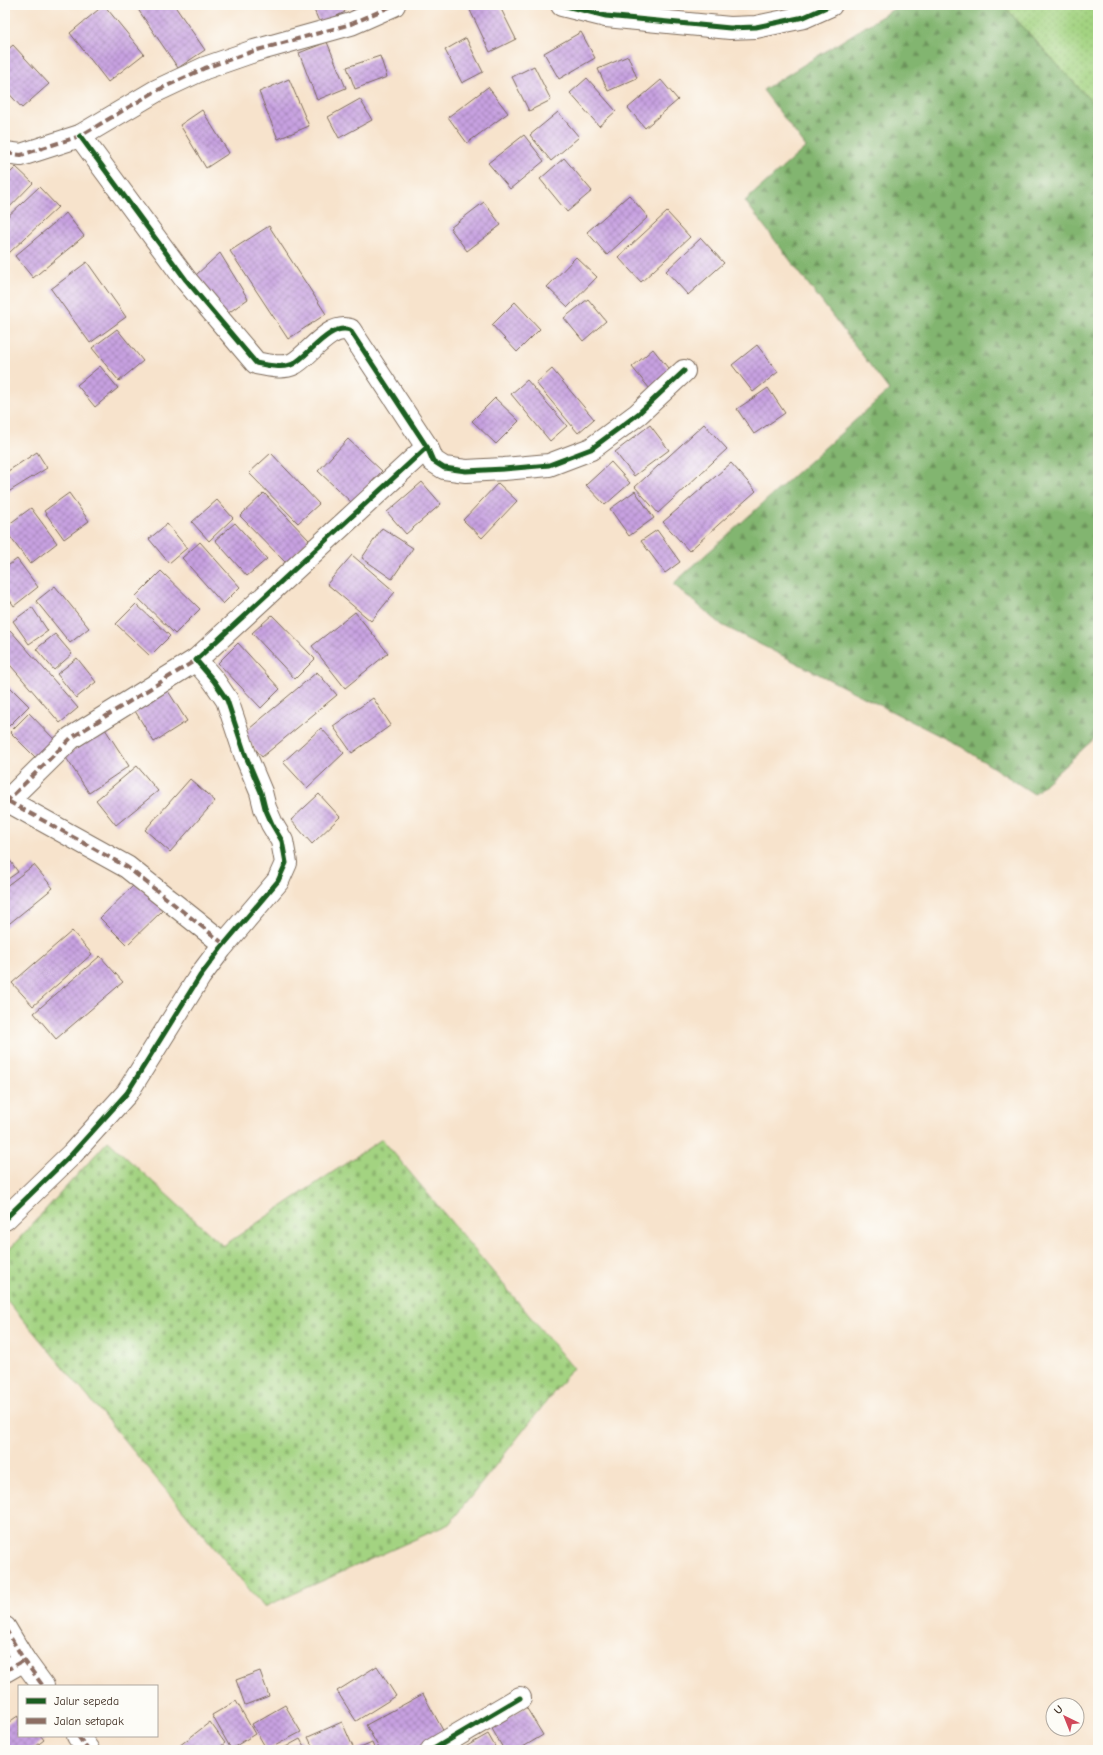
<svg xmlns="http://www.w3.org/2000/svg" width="1103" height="1755" font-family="'Comic Neue',sans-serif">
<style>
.grass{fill:url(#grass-dots);stroke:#6f7e50}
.forest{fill:url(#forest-firs);stroke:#5e7046}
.cemetery{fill:url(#cemetery-stones);stroke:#6f7e50}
.building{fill:url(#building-cross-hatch)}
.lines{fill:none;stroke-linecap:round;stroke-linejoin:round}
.street-casing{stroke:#7d6b5b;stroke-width:24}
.street{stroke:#fff;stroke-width:22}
.quiet{stroke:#8d6e63;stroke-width:4;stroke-dasharray:8 4;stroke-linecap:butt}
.cycleway-casing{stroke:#fdfcf7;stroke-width:8}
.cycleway{stroke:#1b5e20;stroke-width:5}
</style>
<defs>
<pattern id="grass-dots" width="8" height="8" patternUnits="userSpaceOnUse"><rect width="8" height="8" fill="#a3d381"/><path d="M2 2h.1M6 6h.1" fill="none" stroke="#8db56f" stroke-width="1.8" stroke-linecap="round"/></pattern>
<pattern id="forest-firs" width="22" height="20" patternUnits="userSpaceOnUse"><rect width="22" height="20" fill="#82b56f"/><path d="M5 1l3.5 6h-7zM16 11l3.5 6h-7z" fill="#6c935b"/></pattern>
<pattern id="cemetery-stones" width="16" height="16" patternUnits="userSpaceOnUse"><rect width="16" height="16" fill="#a3d381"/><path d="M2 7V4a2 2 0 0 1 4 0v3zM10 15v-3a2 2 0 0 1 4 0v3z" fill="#8db56f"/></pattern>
<pattern id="building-cross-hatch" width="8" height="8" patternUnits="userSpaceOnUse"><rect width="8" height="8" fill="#c7a1e1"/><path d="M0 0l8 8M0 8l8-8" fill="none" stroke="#a383b6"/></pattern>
</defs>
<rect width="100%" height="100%" fill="#fdfcf7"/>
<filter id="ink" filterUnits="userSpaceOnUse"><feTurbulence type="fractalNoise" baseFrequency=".025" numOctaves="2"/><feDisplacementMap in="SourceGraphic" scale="8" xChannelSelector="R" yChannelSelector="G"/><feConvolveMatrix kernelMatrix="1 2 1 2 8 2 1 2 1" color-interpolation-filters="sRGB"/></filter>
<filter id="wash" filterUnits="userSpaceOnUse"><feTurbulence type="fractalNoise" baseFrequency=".012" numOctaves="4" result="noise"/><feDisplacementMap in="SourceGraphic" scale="16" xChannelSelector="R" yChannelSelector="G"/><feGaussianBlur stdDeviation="0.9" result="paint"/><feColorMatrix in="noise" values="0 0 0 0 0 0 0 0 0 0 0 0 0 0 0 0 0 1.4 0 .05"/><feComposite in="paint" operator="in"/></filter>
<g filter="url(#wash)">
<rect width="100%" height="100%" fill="#f7e3cc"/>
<polygon class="grass" points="1003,5 1098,5 1098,109"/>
<polygon class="forest" points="900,5 1003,5 1098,109 1098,735 1034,794 960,746 722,625 673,584 889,390 745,201 806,147 763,90"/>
<polygon class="cemetery" points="382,1139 573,1368 449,1524 264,1607 5,1298 5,1254 108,1141 223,1246"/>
<g id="blocks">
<g class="building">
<polygon points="104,5 144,54 108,82 70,33"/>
<polygon points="135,5 174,5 205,50 178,68"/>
<polygon points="312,5 342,5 345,12 320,24"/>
<polygon points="351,5 377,5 355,15"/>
<polygon points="471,5 499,5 516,39 490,52 468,6"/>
<polygon points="581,32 595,58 559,79 544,53"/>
<polygon points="466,38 483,72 462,83 445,50"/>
<polygon points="327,42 346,88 317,100 299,53"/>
<polygon points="13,45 49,84 22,108 5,89 5,52"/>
<polygon points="380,56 387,77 355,89 347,67"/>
<polygon points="628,56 637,78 608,91 598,69"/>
<polygon points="534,66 551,100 529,111 512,77"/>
<polygon points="587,78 616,111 599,126 570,93"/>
<polygon points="289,79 309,126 278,139 259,92"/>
<polygon points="661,80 678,100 645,128 628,108"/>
<polygon points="488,87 508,113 467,143 448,117"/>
<polygon points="360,99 372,120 339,138 328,117"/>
<polygon points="202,110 229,153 206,168 180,125"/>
<polygon points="558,112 579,137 551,161 530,135"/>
<polygon points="524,135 544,161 510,189 488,163"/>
<polygon points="564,158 592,191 567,212 540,179"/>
<polygon points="16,167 33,183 5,212 5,178"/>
<polygon points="39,187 58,207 9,253 5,249 5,219"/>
<polygon points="629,195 648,217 607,255 587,232"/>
<polygon points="484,202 501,225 467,251 450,228"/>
<polygon points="667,212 690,237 641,282 618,257"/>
<polygon points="66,213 84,236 33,278 15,256"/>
<polygon points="269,226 326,314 288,339 230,251"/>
<polygon points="701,238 724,263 688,295 666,271"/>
<polygon points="220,253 248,299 224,316 196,275"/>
<polygon points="576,257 597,277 568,307 547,287"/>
<polygon points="87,262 126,317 90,343 51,289"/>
<polygon points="588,299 606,321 583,341 564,318"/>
<polygon points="515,302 540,329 517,352 492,325"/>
<polygon points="117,329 143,361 119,381 92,348"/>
<polygon points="757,345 778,372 753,392 732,365"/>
<polygon points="653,349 675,377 654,394 632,367"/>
<polygon points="100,366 118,388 95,407 77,385"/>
<polygon points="552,369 594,419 578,433 536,383"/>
<polygon points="527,380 567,426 550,441 511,394"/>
<polygon points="768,388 785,413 754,434 737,409"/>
<polygon points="495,398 519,421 496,444 472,421"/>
<polygon points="704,424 727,449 658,513 635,487"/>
<polygon points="650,425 669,450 634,476 615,452"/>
<polygon points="348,439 382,471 352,503 318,471"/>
<polygon points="37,452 47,468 5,494 5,473"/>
<polygon points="271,453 319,504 298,523 249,473"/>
<polygon points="611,462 630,483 605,505 586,485"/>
<polygon points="731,463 756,491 689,551 663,522"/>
<polygon points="422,482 441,504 406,534 387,512"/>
<polygon points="498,483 517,501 482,538 463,520"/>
<polygon points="635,491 654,518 629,536 610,509"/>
<polygon points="69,493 89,521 64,539 44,511"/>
<polygon points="264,493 309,540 286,563 240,516"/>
<polygon points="217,500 233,518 209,541 192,522"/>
<polygon points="31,508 57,543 30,564 5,530 5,527"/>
<polygon points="235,523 267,559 247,576 215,540"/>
<polygon points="167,524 187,548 169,563 149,539"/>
<polygon points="382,528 413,548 392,579 362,558"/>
<polygon points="657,530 680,562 665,573 641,541"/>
<polygon points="200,542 240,587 223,604 182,558"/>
<polygon points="352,555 395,592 371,621 327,584"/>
<polygon points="17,559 38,587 14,606 5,593 5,568"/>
<polygon points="161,571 200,609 175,634 136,596"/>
<polygon points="55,586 89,628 70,643 36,601"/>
<polygon points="136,604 170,636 150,656 116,624"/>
<polygon points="32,607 48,631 29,644 13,621"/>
<polygon points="355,612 388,653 345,688 312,646"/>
<polygon points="272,615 315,659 295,679 252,633"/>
<polygon points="11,631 78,708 60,723 5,659 5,636"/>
<polygon points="55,634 72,654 54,670 36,649"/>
<polygon points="238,643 280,689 261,708 218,663"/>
<polygon points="77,658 96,682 76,698 57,674"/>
<polygon points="317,672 337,695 262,757 243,734"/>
<polygon points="9,686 29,706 9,726 5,723 5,690"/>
<polygon points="168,691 187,721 154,742 135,711"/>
<polygon points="373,698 391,725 352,753 333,726"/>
<polygon points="29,713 56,741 38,760 10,732"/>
<polygon points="321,728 344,753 307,788 283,762"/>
<polygon points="105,729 129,766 89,793 65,756"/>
<polygon points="137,766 158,791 116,825 96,800"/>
<polygon points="190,779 215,801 170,852 145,830"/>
<polygon points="319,794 340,817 312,844 291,820"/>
<polygon points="5,853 18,872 5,881"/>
<polygon points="34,865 53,888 5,927 5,887"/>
<polygon points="136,883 163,910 127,945 100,918"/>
<polygon points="72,931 92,954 33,1006 12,983"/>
<polygon points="100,956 123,982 56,1039 34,1013"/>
<polygon points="377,1666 396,1696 356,1721 337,1691"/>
<polygon points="260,1671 269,1696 245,1705 236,1680"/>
<polygon points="423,1694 445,1734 416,1750 380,1750 366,1725"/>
<polygon points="236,1701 255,1734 231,1749 212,1715"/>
<polygon points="285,1705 301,1732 267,1750 252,1724"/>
<polygon points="526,1707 543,1735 518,1750 504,1750 491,1727"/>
<polygon points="19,1715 19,1736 41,1736 44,1740 31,1750 5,1750 5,1725"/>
<polygon points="210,1722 225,1743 216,1750 182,1750 179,1746"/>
<polygon points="342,1722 353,1747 347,1750 314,1750 308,1737"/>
<polygon points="488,1734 497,1750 460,1750"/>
<polygon points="300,1739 306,1750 280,1750"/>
<polygon points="372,1743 375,1750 356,1750"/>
</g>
</g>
</g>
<g filter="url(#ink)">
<use href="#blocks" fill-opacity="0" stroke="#7d6b5b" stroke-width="1"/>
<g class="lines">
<g class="street-casing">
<g id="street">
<polyline points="562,5 606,16 730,28 756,27 804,17 831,5"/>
<path d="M80 136 186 280 256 363C266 365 283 369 293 364 309 356 329 323 350 330L427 447 433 461 444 468 466 471 504 469 549 465 591 449 638 414 684 371"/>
<polyline points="5,153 21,155 80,136 156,91 205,68 254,51 351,24 394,5"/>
<polyline points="8,801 127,867 224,944"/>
<polyline points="5,803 71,738 196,660"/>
<polyline points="5,1219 72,1154 127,1093 200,976 221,948 278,881 286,863 282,841 272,824 265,808 261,792 245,754 227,700 214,681 196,660 427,447"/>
<polyline points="5,1628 24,1660 43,1686"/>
<polyline points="5,1671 24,1660"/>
<polyline points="78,1736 88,1750"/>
<polyline points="432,1750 520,1698"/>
</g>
</g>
<use href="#street" class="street"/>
<g class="quiet">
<polyline points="5,153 21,155 80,136 156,91 205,68 254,51 351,24 394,5"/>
<polyline points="8,801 127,867 224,944"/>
<polyline points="5,803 71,738 196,660"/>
<polyline points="5,1628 24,1660 43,1686"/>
<polyline points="5,1671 24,1660"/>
<polyline points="78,1736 88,1750"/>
</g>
<g class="cycleway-casing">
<g id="cycleway">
<polyline points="562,5 606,16 730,28 756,27 804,17 831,5"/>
<path d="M80 136 186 280 256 363C266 365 283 369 293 364 309 356 329 323 350 330L427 447 433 461 444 468 466 471 504 469 549 465 591 449 638 414 684 371"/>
<polyline points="5,1219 72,1154 127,1093 200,976 221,948 278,881 286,863 282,841 272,824 265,808 261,792 245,754 227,700 214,681 196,660 427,447"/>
<polyline points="432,1750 520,1698"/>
</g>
</g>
<use href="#cycleway" class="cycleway"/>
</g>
</g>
<rect width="1103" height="1755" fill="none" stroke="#fdfcf7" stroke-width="20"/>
<rect x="18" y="1685" width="140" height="52" fill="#fdfcf7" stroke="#afa8a0"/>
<rect x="26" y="1698" width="20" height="6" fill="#1b5e20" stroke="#afa8a0"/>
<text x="54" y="1705" font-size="12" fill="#3b2a1e">Jalur sepeda</text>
<rect x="26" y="1718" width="20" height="6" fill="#8d6e63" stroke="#afa8a0"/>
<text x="54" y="1725" font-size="12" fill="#3b2a1e">Jalan setapak</text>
<g transform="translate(1065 1717) rotate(317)"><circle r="19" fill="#fdfcf7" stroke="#afa8a0"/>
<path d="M0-3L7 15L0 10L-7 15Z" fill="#d1495b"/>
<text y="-6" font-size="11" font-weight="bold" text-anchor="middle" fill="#3b2a1e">U</text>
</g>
</svg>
